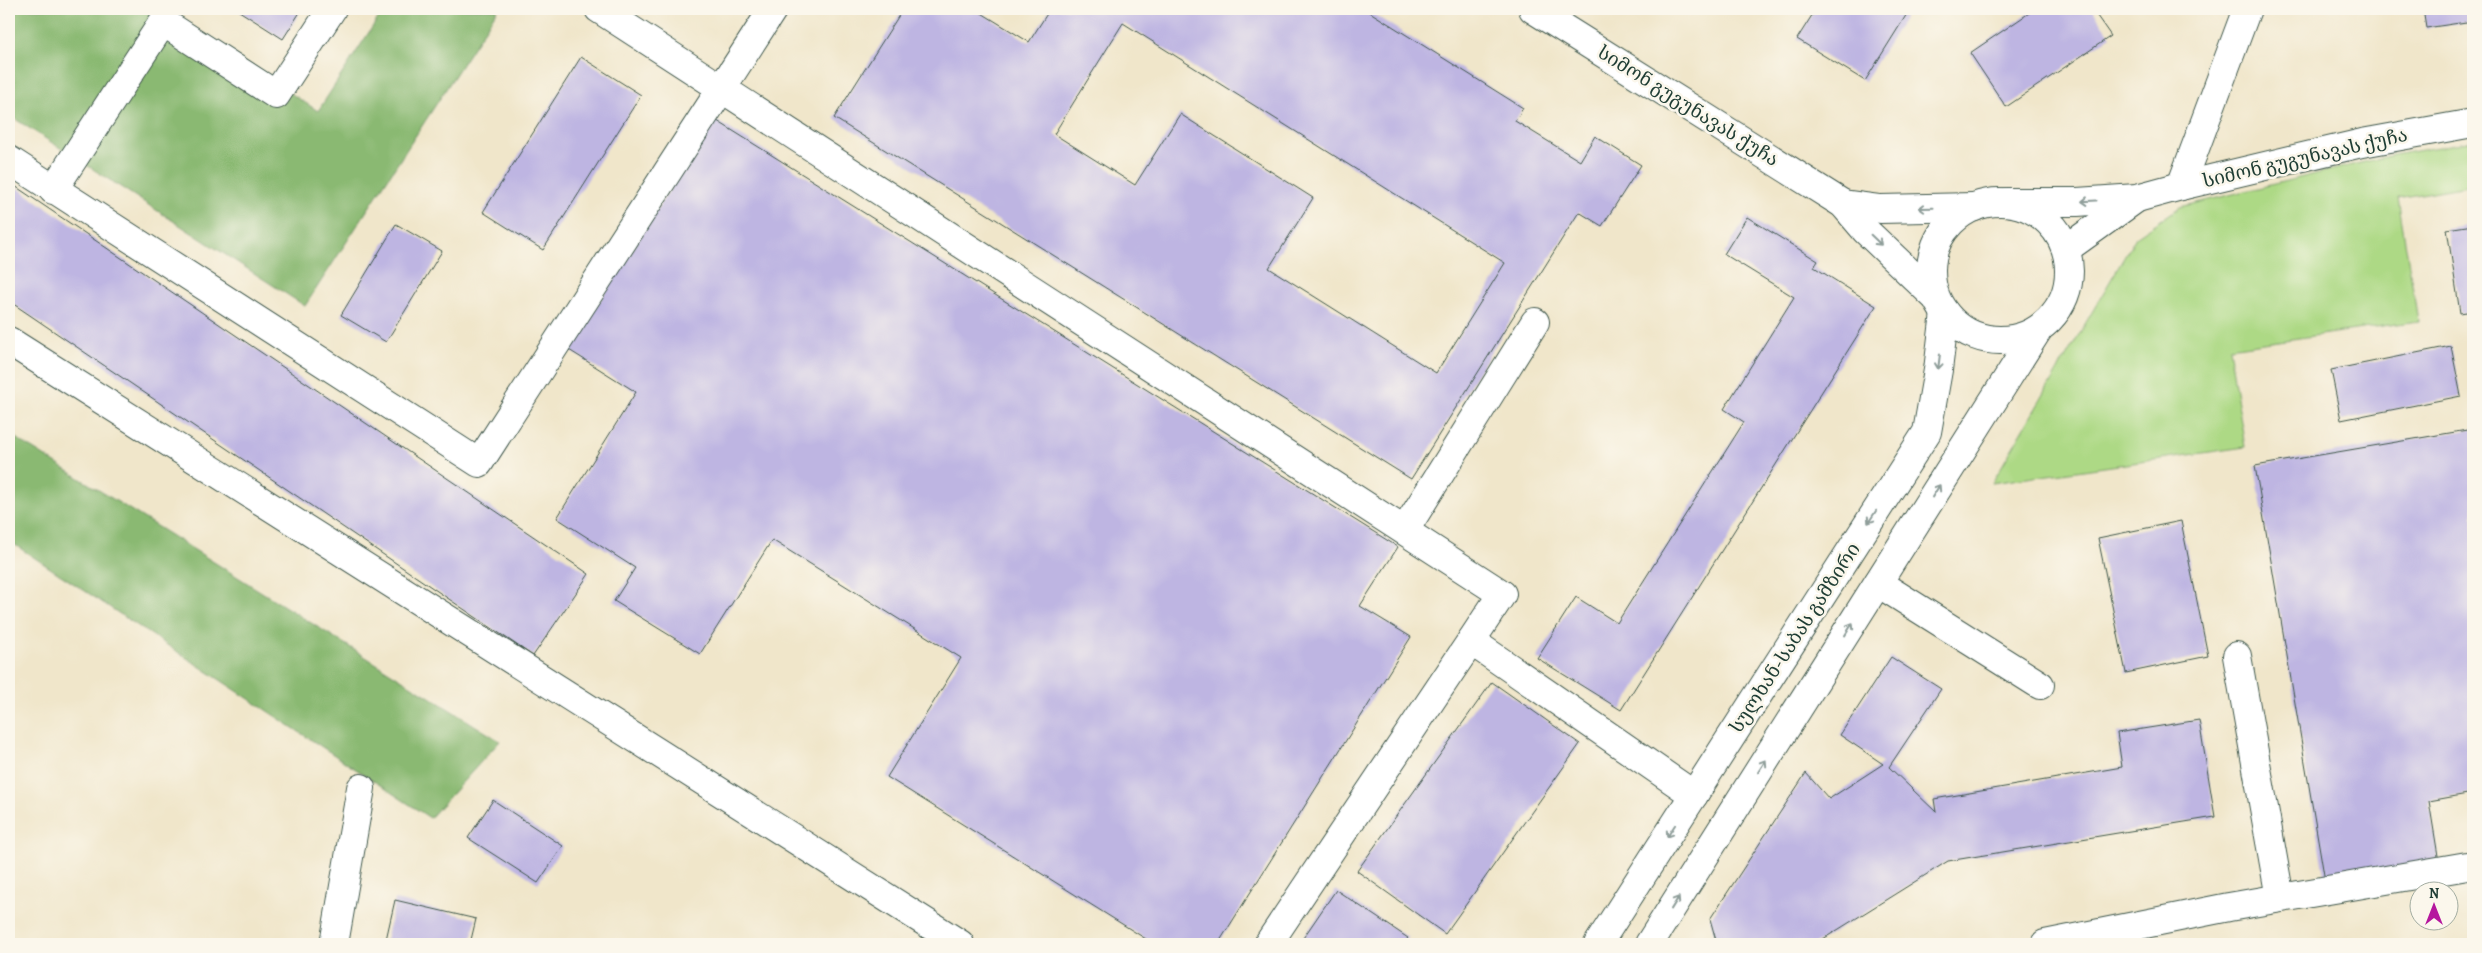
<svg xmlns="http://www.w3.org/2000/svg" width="2482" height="953" font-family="Alegreya,'Noto Serif Georgian',serif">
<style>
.green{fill:#add985;stroke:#668b5c}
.forest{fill:#8ab972;stroke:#547b53}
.building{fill:#beb5e2;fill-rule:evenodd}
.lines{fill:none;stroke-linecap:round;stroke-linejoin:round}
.minor-casing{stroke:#3e564a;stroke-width:30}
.major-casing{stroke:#3e564a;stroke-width:30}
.minor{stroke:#fff;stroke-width:28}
.major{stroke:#fff;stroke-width:28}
.oneway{stroke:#8f9e9a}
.labels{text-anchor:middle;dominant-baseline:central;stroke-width:5;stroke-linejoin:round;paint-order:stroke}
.street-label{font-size:19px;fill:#1f3d34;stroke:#fbf7ec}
</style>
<rect width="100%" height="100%" fill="#fbf7ec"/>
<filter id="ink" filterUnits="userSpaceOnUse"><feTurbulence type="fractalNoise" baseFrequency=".02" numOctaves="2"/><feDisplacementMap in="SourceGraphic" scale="10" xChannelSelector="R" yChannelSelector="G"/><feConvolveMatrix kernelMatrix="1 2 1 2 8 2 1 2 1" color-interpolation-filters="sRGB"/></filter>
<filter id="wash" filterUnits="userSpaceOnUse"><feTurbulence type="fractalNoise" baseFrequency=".0096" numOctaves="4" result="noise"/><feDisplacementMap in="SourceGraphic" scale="20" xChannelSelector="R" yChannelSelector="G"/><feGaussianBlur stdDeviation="1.12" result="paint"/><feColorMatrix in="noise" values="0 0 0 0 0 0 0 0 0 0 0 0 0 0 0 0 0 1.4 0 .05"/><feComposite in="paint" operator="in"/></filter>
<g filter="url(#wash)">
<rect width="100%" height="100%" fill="#f0e6ca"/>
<polygon class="green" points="2473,141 2473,185 2398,198 2418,321 2229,348 2245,447 1992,483 2136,237 2180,207 2393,155"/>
<g class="forest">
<polygon points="9,9 160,9 318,111 384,9 498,9 305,306 9,115"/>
<polygon points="9,434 500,741 430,818 9,541"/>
</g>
<g id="blocks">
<g class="building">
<polygon points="236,9 302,9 283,39"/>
<path d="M903 9H975L1029 42 1050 9H1365L1523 108 1515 121 1580 161 1595 136 1641 165 1602 226 1579 212 1411 479 834 118ZM1123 23 1505 263 1436 373 1269 268 1313 198 1180 114 1135 185 1054 134Z"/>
<polygon points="1816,9 1910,9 1865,81 1797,39"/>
<polygon points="2035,9 2092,9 2111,36 2006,107 1970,53"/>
<polygon points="2423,9 2473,9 2473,21 2426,28"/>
<polygon points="581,57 641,95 543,250 483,212"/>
<polygon points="714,119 1398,547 1360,606 1411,637 1218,944 1154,944 887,777 961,658 772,540 700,654 614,601 635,568 557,518 636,392 569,350"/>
<polygon points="9,182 589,574 533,656 9,301"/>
<polygon points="1747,217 1818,261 1814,267 1876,306 1621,710 1537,658 1576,597 1617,623 1744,422 1724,409 1794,297 1724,254"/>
<polygon points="396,224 442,251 386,342 341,315"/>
<polygon points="2473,225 2473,311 2460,313 2447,229"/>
<polygon points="2451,346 2461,396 2341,420 2331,370"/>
<polygon points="2473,429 2473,793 2429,801 2439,862 2325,881 2255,466"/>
<polygon points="2181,521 2208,656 2126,673 2098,538"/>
<polygon points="1891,657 1941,689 1889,767 1936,812 1934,799 2122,767 2117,733 2199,720 2215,817 1948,861 1815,944 1717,944 1710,919 1806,773 1829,799 1883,764 1840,735"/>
<polygon points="1492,682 1580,744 1445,934 1357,871"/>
<polygon points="493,800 563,846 538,883 468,838"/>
<polygon points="1336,890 1408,938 1403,944 1299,944"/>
<polygon points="395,900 476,919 470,944 385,944"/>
</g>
</g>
</g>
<g filter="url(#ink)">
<use href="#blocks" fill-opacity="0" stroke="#3e564a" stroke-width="1"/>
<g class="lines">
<g class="minor-casing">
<g id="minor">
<polyline points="599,9 1502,594 1471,641"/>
<polyline points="9,160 479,463 773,9"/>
<polyline points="2181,186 2247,9"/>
<polyline points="53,190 163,22 276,95 332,9"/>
<polyline points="9,341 960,944"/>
<polyline points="1405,530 1535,322"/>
<polyline points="1878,583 2040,685"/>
<polyline points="2237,656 2280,898"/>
<polyline points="334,944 361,788"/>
<polyline points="1268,944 1471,641 1694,795"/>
<polyline points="2045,944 2229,907 2473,865"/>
</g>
</g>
<g class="major-casing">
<g id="major">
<polyline points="1533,9 1843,204 1866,231 1934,296"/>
<circle cx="2000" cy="271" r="69"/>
<polyline points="2007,202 2077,202 2137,198 2181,186 2362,143 2473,123"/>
<polyline points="1843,204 1880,209 1974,207"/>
<polyline points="2066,249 2137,198"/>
<polyline points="1598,944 1927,432 1938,370 1945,313"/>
<polyline points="1649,944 2038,330"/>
</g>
</g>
<use href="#minor" class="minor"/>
<use href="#major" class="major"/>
</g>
<defs><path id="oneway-shaft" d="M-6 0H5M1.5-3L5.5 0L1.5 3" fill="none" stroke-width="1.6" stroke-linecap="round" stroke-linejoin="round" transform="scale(1.25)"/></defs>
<g class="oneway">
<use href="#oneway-shaft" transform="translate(2089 201) rotate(177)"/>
<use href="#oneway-shaft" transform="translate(1926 208) rotate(179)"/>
<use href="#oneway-shaft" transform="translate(1876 240) rotate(44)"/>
<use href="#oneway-shaft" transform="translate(1939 362) rotate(97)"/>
<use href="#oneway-shaft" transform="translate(1936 491) rotate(-58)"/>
<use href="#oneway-shaft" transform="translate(1872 517) rotate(123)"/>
<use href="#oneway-shaft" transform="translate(1849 629) rotate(-58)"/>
<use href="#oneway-shaft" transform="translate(1762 766) rotate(-58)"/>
<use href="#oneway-shaft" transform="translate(1671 831) rotate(123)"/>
<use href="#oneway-shaft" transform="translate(1675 903) rotate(-58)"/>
</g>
</g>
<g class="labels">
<g class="street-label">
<text transform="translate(1688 106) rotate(32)">სიმონ გუგუნავას ქუჩა</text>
<text transform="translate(2305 158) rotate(-13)">სიმონ გუგუნავას ქუჩა</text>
<text transform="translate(1795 638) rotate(-57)">სულხან-საბას გამზირი</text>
</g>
</g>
<rect width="2482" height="953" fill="none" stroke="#fbf7ec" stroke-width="30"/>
<g transform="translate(2434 906)"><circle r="24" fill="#fbf7ec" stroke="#a3ada2"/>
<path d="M0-4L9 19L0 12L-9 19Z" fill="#b5179e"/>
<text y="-8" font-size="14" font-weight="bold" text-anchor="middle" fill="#1f3d34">N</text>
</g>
</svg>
